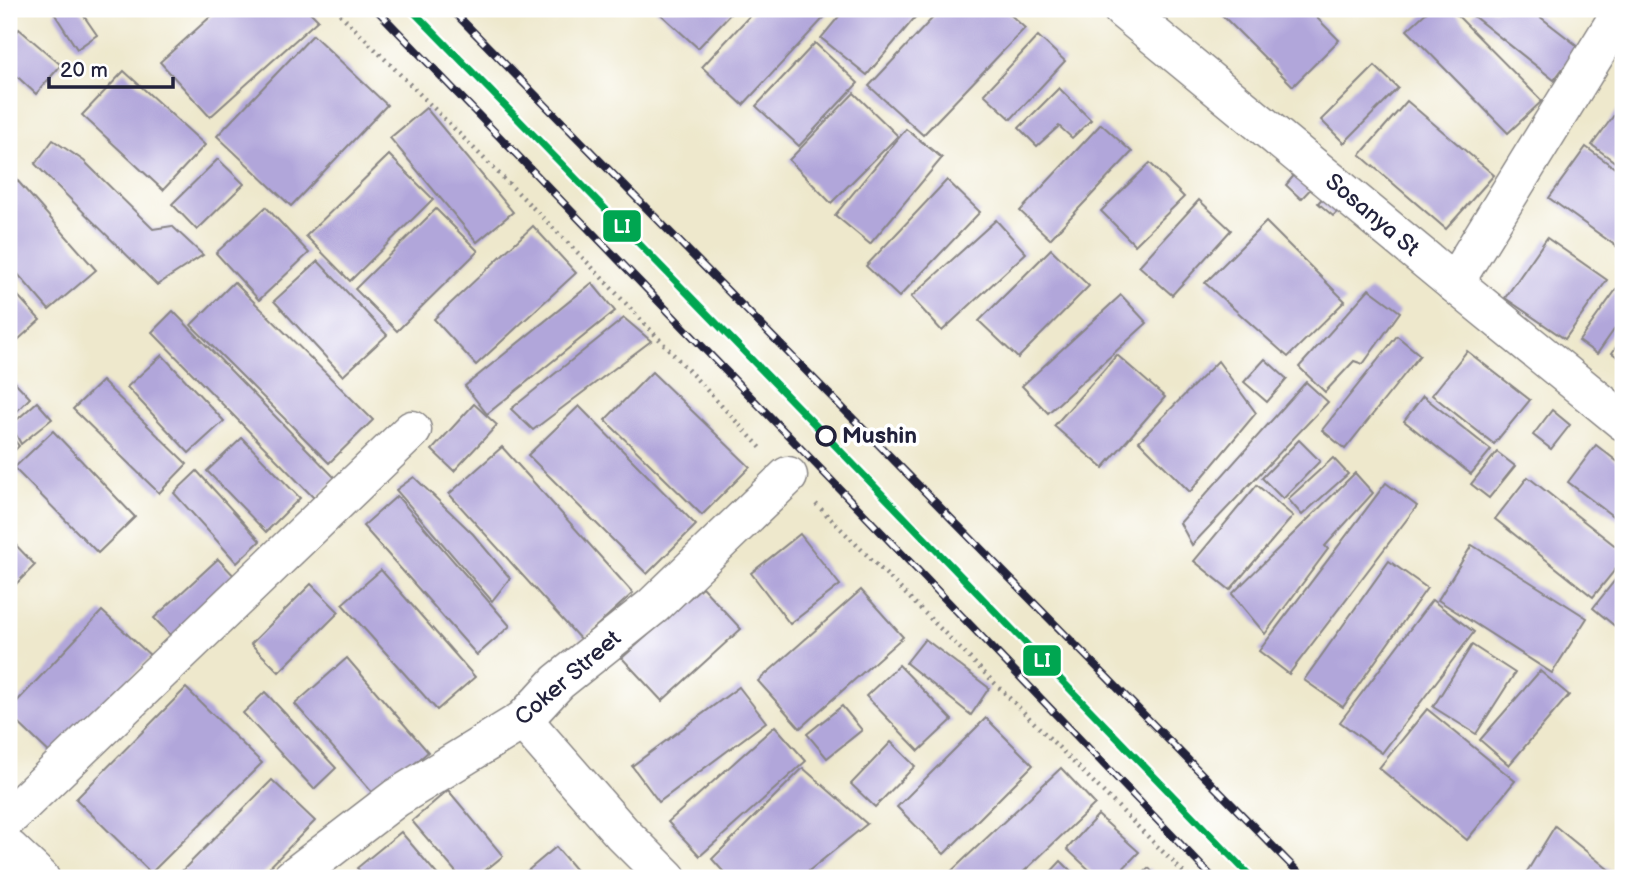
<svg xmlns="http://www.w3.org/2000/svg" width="1632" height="887" font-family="'Balsamiq Sans',sans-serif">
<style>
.building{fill:#b1a6da}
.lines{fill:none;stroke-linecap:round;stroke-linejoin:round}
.minor-casing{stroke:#888584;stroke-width:41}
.tertiary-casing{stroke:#888584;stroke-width:41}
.path{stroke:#888584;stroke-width:4.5;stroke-dasharray:2 5;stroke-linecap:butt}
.minor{stroke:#fff;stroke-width:38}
.tertiary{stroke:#fff;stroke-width:38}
.rail-casing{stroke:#22223b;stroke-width:8}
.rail{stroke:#fff;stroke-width:5;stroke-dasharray:16;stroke-linecap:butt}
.rail-1-casing{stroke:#fff;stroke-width:12}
.rail-1{stroke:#00a651;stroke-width:7}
.stop-dot{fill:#fff;stroke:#22223b;stroke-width:3.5}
.labels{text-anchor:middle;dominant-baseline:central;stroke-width:7;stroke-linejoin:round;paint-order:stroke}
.street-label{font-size:23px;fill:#22223b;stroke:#fff}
.stop-label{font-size:23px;font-weight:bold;fill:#22223b;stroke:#fff;text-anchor:start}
.line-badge{stroke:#fff;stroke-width:2.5}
.badge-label{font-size:19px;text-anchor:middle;font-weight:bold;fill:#fff}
</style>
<rect width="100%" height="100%" fill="#fff"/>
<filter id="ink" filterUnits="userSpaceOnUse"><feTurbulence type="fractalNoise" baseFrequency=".0143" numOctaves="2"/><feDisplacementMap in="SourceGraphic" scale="14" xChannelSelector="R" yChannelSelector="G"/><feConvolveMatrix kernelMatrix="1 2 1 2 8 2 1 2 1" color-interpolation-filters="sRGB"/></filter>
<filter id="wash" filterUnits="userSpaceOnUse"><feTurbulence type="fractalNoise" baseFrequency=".00686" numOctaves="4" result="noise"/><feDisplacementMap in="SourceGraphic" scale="28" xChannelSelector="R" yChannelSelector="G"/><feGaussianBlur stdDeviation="1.57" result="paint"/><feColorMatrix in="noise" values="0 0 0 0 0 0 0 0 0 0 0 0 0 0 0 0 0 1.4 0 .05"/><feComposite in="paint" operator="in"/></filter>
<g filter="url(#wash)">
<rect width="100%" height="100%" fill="#eee8cc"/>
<g id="blocks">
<g class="building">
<polygon points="61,9 79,9 97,35 77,49 54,13"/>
<polygon points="219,9 307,9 318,20 210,117 160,62"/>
<polygon points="655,9 733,9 734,10 698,48"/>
<polygon points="756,9 832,9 743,105 702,67"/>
<polygon points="845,9 922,9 867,75 821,38"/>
<polygon points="941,9 1004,9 1025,28 923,135 869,86"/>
<polygon points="1227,9 1308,9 1339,40 1293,86 1221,14"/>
<polygon points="1430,9 1451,9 1542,101 1508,133 1407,30"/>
<polygon points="1477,9 1530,9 1579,47 1554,80 1472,15"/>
<polygon points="19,29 61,65 36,94 9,69 9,41"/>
<polygon points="313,35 387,105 291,206 217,136"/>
<polygon points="1038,36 1065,61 1011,119 984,94"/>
<polygon points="815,43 858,83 799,146 756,106"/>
<polygon points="1375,66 1398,88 1344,143 1321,120"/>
<polygon points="124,71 205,145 163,190 82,115"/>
<polygon points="1059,88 1091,120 1072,138 1059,126 1037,146 1019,128"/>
<polygon points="854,93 898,136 831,203 789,160"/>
<polygon points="1407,101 1494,175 1446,229 1360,155"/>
<polygon points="1623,103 1623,168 1592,145"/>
<polygon points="426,108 513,212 477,242 390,138"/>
<polygon points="1101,124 1132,152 1050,239 1020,211"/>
<polygon points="906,129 942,158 870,244 835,215"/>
<polygon points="53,140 84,161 153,229 172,226 203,255 157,285 35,164"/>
<polygon points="1586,147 1623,174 1623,251 1549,198"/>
<polygon points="389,155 433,199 350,281 306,236"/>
<polygon points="218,159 244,184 197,230 172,204"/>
<polygon points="1150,163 1184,197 1135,245 1101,211"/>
<polygon points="1301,167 1317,182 1301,199 1286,185"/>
<polygon points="16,179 96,270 49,310 9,264 9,185"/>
<polygon points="947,180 980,212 899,297 866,266"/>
<polygon points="1331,189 1346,203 1333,216 1318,203"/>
<polygon points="1199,200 1231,230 1172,295 1139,266"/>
<polygon points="266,207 309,253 259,300 216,253"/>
<polygon points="436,209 478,251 397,331 355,289"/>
<polygon points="996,220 1026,253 942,331 911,297"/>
<polygon points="1266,222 1345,301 1288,357 1205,283"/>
<polygon points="533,226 576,273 476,365 434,319"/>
<polygon points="1547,238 1607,280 1565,339 1505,298"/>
<polygon points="1051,249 1089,286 1018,358 979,321"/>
<polygon points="318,261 387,335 343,376 274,301"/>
<polygon points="234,282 373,420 329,463 191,325"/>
<polygon points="592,283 615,311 487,414 465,386"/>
<polygon points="9,286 40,320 9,348"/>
<polygon points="1618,287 1623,291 1623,317 1597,354 1579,341"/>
<polygon points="1369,289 1400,312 1363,364 1354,361 1325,392 1299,367"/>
<polygon points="1121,295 1147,323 1048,413 1022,386"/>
<polygon points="173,311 336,479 315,499 152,332"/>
<polygon points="624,318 651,341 533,430 511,409"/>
<polygon points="1397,336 1420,355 1345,449 1322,430"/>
<polygon points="1623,337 1623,361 1612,353"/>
<polygon points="1467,351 1530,400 1494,444 1432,395"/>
<polygon points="162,355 224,421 189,453 127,387"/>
<polygon points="1117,355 1165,397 1103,468 1054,426"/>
<polygon points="1265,359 1287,379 1267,402 1244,382"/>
<polygon points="1218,361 1256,413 1190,492 1139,441"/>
<polygon points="652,372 750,467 702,515 605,420"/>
<polygon points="14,381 30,398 9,419 9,386"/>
<polygon points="102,381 187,464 159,493 73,409"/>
<polygon points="1306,382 1328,402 1192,545 1180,523"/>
<polygon points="1423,396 1491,450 1471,474 1404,421"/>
<polygon points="37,402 52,419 21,444 11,425"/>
<polygon points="474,404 497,425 454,471 432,450"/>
<polygon points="579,406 696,525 647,574 528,455"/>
<polygon points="1552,410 1570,425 1551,449 1533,435"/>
<polygon points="53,431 135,517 98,553 14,468"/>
<polygon points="9,434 19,446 9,456"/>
<polygon points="242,438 300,498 266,532 207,471"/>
<polygon points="1299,440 1320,461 1283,499 1262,478"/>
<polygon points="1596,445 1623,466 1623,524 1568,482"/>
<polygon points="502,447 633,593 581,640 449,494"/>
<polygon points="1497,452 1515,466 1489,498 1471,484"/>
<polygon points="1333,458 1348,474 1302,515 1288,499"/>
<polygon points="197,471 260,541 237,563 174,493"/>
<polygon points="1355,473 1373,493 1325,546 1328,549 1265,634 1232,594"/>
<polygon points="414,477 473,534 510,578 492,601 396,490"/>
<polygon points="1528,477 1623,552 1623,560 1593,597 1495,519"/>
<polygon points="1386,483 1417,506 1289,674 1259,651"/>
<polygon points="1257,485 1293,516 1230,590 1194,561"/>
<polygon points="397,496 510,626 477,655 363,526"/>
<polygon points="800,534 840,585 790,624 751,573"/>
<polygon points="9,538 35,565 9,591"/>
<polygon points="1472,545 1587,618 1552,673 1438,600"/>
<polygon points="218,559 240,582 176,641 154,618"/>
<polygon points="1389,561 1427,588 1343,707 1304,680"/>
<polygon points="381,570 475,677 437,710 342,604"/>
<polygon points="1623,570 1623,618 1616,627 1593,608"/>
<polygon points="311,584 339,612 279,672 251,644"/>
<polygon points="702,587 741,629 662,701 622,658"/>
<polygon points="861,590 903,637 800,728 758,681"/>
<polygon points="1432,600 1474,632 1382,753 1340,722"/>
<polygon points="102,611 151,656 55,758 9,714 9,710"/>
<polygon points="925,639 989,688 971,715 906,663"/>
<polygon points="1472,645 1515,673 1476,734 1433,707"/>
<polygon points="347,658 428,752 376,797 295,704"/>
<polygon points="899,665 952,720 919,751 866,696"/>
<polygon points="1540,671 1569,695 1509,765 1480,740"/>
<polygon points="739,687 766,722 659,802 632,766"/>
<polygon points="186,688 262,763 151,873 76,799"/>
<polygon points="265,692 336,768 314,789 243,713"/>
<polygon points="842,706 862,730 827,758 807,734"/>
<polygon points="1427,709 1515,781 1467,840 1379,768"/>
<polygon points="986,718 1033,765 944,854 897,807"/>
<polygon points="775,726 806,761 700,856 668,822"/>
<polygon points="891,742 915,766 875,807 851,784"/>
<polygon points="803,768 867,824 800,878 729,878 712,859"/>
<polygon points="1061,768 1095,804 1017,878 944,878"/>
<polygon points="272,780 315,821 259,878 175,878"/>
<polygon points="448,790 503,856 476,878 461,878 412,821"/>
<polygon points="1098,815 1139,852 1114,878 1098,878 1067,849"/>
<polygon points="1555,826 1619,878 1523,878"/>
<polygon points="401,832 440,878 366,878 357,868"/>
<polygon points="556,847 581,876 579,878 519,878"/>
<polygon points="1061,861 1078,878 1045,878"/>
<polygon points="1149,868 1157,878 1138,878"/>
</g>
</g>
</g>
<g filter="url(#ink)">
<use href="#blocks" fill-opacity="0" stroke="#888584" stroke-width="2"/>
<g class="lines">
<g class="minor-casing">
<g id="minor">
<polyline points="1122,9 1454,283 1623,421"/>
<polyline points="1454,283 1623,9"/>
<polyline points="523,720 622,833 667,878"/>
<polyline points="9,817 412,430"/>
<polyline points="9,849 40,878"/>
</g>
</g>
<g class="tertiary-casing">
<polyline id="tertiary" points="292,878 396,798 523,720 558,682 653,606 788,476"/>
</g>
<g class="path">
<polyline points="335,9 587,262 761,448"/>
<polyline points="816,504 1189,878"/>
</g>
<use href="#minor" class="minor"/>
<use href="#tertiary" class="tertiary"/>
<g class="rail-casing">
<g id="rail">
<polyline points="376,9 809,457 1213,878"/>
<polyline points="451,9 1304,878"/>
</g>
</g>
<use href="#rail" class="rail"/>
<g class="rail-1-casing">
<polyline id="rail-1" points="411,9 827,437 1252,878"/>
</g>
<use href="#rail-1" class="rail-1"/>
</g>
</g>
<circle class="stop-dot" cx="826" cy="436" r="9"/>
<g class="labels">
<g class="street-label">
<text transform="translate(1372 215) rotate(40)">Sosanya St</text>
<text transform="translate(568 678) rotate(-41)">Coker Street</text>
</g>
<g class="stop-label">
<text x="842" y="436">Mushin</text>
</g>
</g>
<g class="line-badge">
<rect x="602" y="209" width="40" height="34" rx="7" fill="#00a651"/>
<rect x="1022" y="644" width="40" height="33" rx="7" fill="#00a651"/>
</g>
<g class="badge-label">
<text x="622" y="233">LI</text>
<text x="1042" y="667">LI</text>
</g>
<rect width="1632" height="887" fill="none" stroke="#fff" stroke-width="35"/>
<path d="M49 77v10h124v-10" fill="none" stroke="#22223b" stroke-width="3.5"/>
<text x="60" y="77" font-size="21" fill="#22223b" stroke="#ffffff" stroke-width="5" paint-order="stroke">20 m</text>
</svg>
